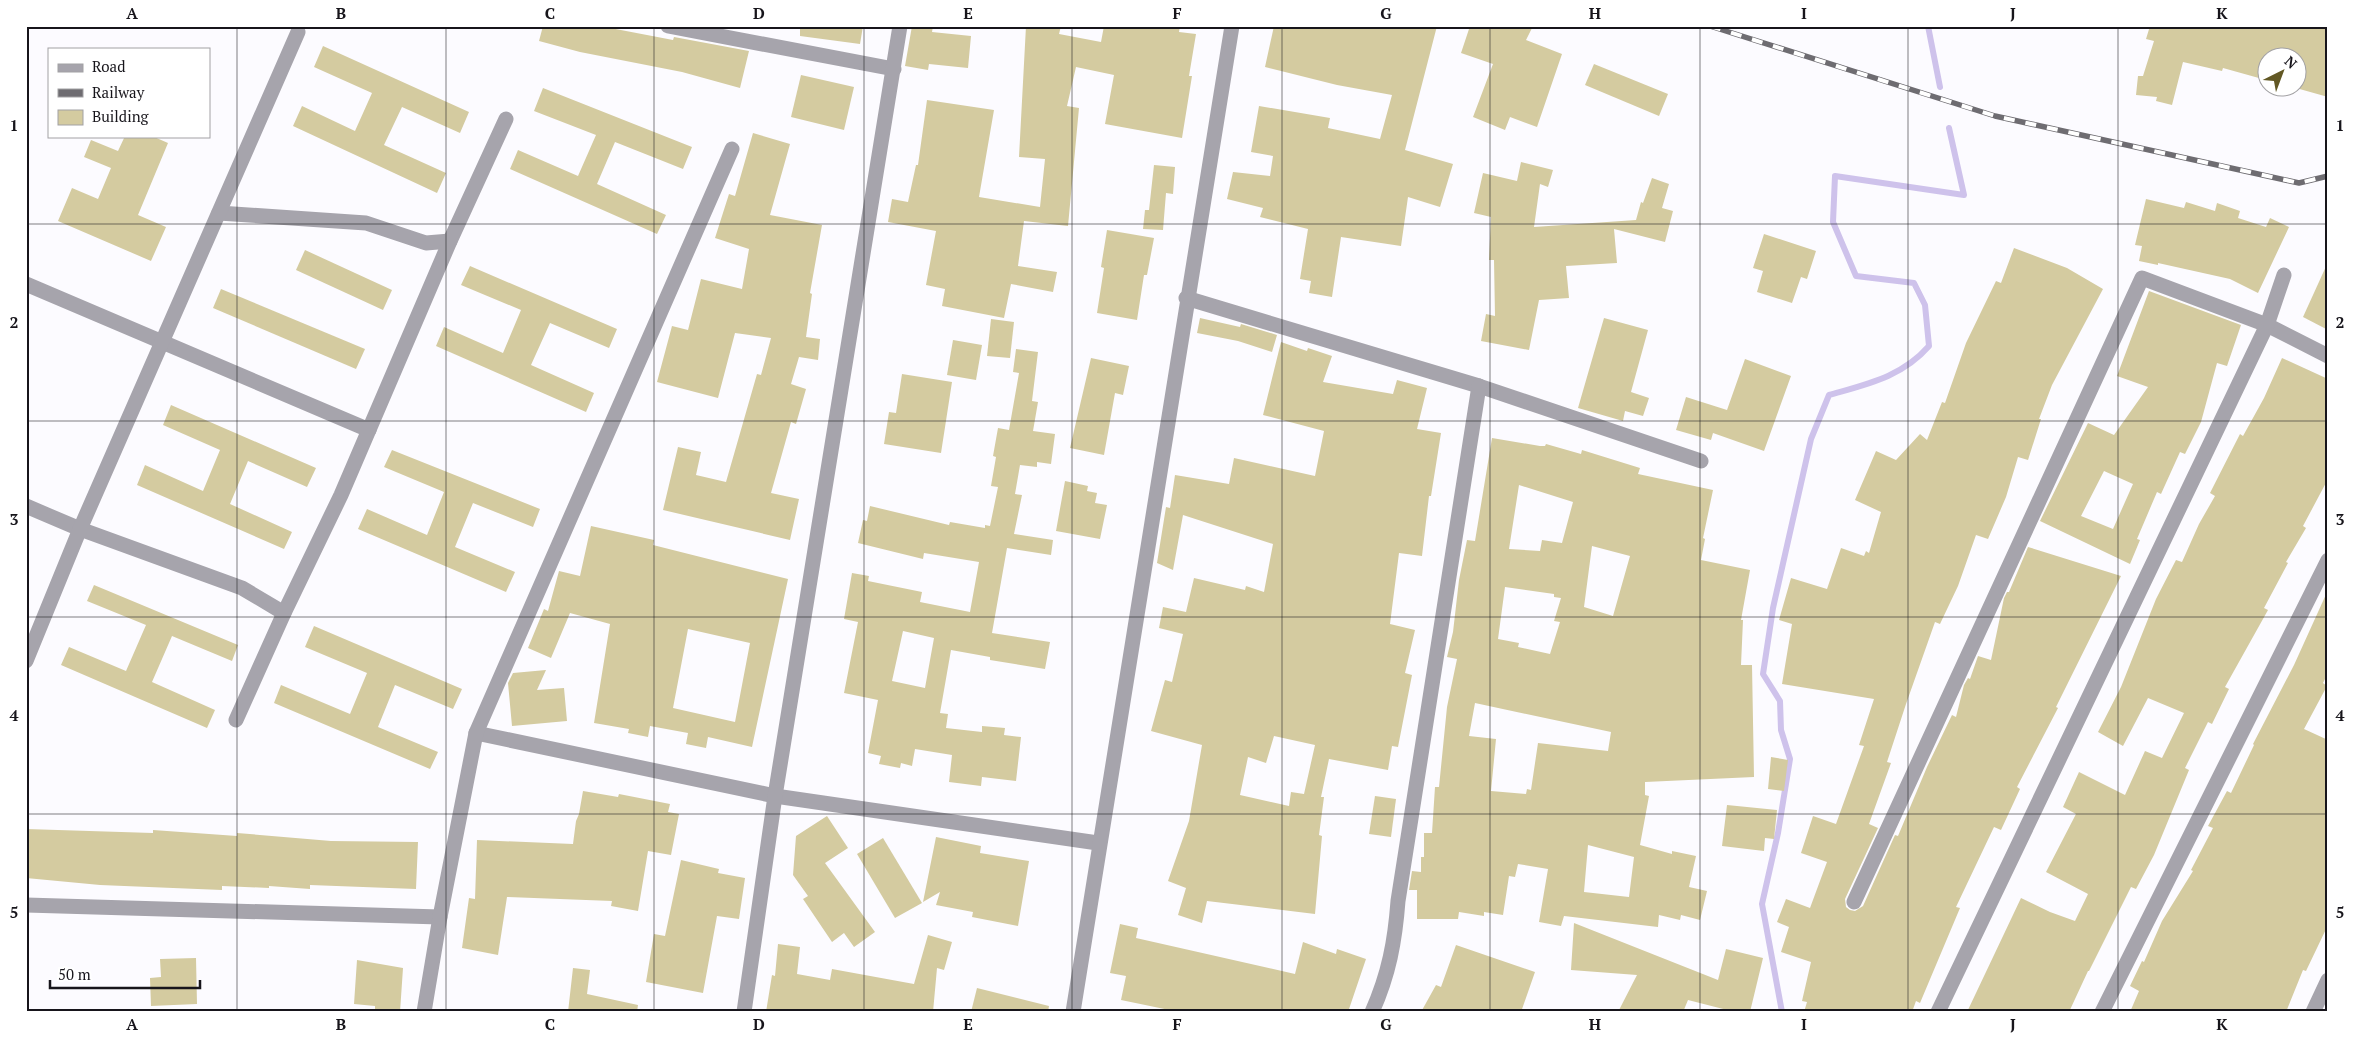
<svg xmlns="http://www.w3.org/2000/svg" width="2354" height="1038" font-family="'PT Serif',serif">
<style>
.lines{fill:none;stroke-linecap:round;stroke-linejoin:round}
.stream{stroke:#cec2eb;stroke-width:6}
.building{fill:#d4cba0;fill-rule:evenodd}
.street{stroke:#a6a4ac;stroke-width:15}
.rail-casing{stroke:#6e6c71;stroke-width:5.5}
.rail{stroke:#fff;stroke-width:4;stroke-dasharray:11;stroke-linecap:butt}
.grid{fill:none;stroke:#17151b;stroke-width:1;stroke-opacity:0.55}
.neatline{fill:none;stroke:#17151b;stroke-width:2}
.grid-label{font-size:16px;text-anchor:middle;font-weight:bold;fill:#17151b}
</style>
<rect width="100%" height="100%" fill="#fcfbff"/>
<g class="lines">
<g class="stream">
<polyline points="1928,26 1940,87"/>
<path d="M1782 1012 1762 904 1778 833 1790 759 1781 730 1780 701 1763 674 1773 608 1811 439 1829 395C1867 384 1902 377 1929 346L1925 305 1914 283 1856 276 1833 222 1835 176 1964 195 1949 128"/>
</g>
</g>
<g class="building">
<polygon points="543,26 600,26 673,40 674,37 749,51 740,88 682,72 580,52 539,41"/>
<polygon points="800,26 863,26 860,44 800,36"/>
<polygon points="912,26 933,26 932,32 971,36 968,68 929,64 928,70 905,66"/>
<polygon points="1026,26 1061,26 1059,34 1101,42 1104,26 1180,26 1179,32 1196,34 1189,76 1192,76 1182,138 1105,124 1114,75 1076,67 1067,106 1079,108 1068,226 1024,221 1018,266 1057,272 1053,292 1011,284 1004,318 942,306 945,289 926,285 936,231 888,222 892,199 908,202 916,165 918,165 927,100 994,110 979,197 1040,207 1045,159 1019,157"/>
<polygon points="1274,26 1437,26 1405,150 1453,164 1440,207 1408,197 1401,246 1341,237 1332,297 1309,293 1311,281 1300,279 1308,229 1260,217 1263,208 1227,199 1233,172 1270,176 1273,156 1251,152 1259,106 1330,118 1328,128 1380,139 1392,95 1337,85 1265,67"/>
<polygon points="1470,26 1533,26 1526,40 1562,54 1537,127 1510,117 1505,130 1473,117 1493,64 1461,53"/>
<polygon points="2150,26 2328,26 2328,97 2296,88 2296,58 2266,58 2266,80 2223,68 2222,71 2183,62 2172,105 2156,101 2157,97 2136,95 2138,76 2143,76 2154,41 2146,39"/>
<polygon points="323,46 469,112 460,133 402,107 384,145 446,173 437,193 293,126 302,106 355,131 372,93 314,67"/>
<polygon points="1594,64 1668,94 1659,116 1585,85"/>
<polygon points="801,75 854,87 844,130 791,117"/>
<polygon points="543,88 692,147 683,169 615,142 597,184 666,215 657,234 510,169 518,150 578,176 596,135 534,111"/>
<polygon points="753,133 790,144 770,215 822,225 810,293 812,294 806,337 820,339 818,360 799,357 791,384 806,389 796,424 791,422 771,493 799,499 790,540 663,510 678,447 701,452 696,475 726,482 757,374 761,375 771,338 735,333 718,398 657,382 672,326 688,330 701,279 742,289 749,249 715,238 729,194 735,196"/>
<polygon points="125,136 152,136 168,143 138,215 166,227 151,261 58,221 72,188 98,199 111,168 84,157 91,140 118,151"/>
<polygon points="1521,162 1553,170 1548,187 1540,184 1534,227 1636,220 1641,202 1643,203 1652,178 1669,184 1662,208 1673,211 1665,242 1614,229 1617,263 1566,266 1569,298 1539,300 1529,350 1481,341 1486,314 1495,316 1494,260 1489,260 1491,217 1474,213 1483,173 1517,181"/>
<polygon points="1154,165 1175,167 1173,194 1166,193 1163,230 1143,229 1145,210 1149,210"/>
<polygon points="2146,199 2184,208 2186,202 2215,211 2217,203 2240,211 2238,218 2266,227 2270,218 2289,227 2258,293 2230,279 2158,263 2158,265 2139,261 2142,246 2135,245"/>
<polygon points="1107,230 1154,238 1147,275 1144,275 1137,320 1097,313 1104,268 1101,267"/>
<polygon points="1764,234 1816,251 1807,279 1801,277 1792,303 1757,292 1763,271 1753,268"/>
<polygon points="2014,248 2067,268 2103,289 2052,385 2039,419 2041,419 2028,460 2018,457 2006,497 1988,539 1976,535 1958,586 1940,624 1935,622 1906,704 1887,762 1891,763 1869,824 1878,828 1845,899 1846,907 1850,910 1855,911 1863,906 1895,835 1898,836 1927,767 1952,715 1956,717 1964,685 1968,678 1970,679 1978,656 1991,660 2004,598 2007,592 2009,592 2028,547 2121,576 2056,707 2058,708 2017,787 2020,789 2001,830 1994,827 1956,907 1960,908 1920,1003 1916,1001 1912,1012 1804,1012 1807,1002 1802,1001 1811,962 1781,952 1789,927 1777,922 1786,899 1810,908 1827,862 1801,853 1813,816 1836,824 1864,746 1859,745 1874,699 1782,684 1792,624 1779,620 1791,578 1827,589 1841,548 1864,556 1866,551 1869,553 1881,512 1855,500 1876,451 1896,460 1920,434 1927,440 1942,402 1945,403 1966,343 1996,281 2001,283"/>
<polygon points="305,250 392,290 383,310 296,270"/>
<polygon points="2328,262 2328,330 2303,317"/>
<polygon points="470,266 617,329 609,348 550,323 531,365 594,393 586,412 436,346 444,327 503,353 521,310 461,285"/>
<polygon points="221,289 365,349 356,369 213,308"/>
<path d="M2149 291 2241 325 2227 366 2217 363 2201 422 2185 454 2180 452 2161 494 2157 492 2137 539 2140 540 2130 564 2040 521 2088 423 2114 435 2148 387 2117 376ZM2104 471 2133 484 2113 529 2081 516Z"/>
<polygon points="1200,318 1240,327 1241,324 1277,335 1272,352 1238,341 1197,333"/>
<polygon points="1604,318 1648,330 1631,392 1649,398 1643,416 1625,411 1623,421 1578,408"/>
<polygon points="991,319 1014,322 1010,358 987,356"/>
<polygon points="953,340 982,345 976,380 947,375"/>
<path d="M1281 342 1307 351 1308 348 1332 356 1323 382 1393 394 1397 380 1427 388 1417 429 1441 433 1431 496H1429L1422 556 1399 553 1390 624 1415 630 1405 673 1412 675 1398 747 1392 746 1388 770 1329 759 1321 797H1324L1319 835 1322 836 1315 914 1207 901 1202 923 1178 915 1186 888 1168 881 1189 821 1202 745 1151 731 1165 680 1172 682 1183 634 1159 628 1163 607 1186 612 1194 578 1245 590 1246 586 1264 592 1273 544 1183 515 1173 570 1157 563 1166 507 1170 508 1175 475 1229 484 1234 458 1315 476 1324 431 1263 415ZM1274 736 1315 745 1304 794 1291 792 1289 806 1240 795 1248 757 1266 763Z"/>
<path d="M1016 349 1038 352 1032 401 1038 402 1033 431 1055 434 1051 464 1037 462V467L1020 465 1015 494 1022 495 1014 534 1053 540 1051 555 1007 548 992 633 1050 642 1045 669 990 660V657L951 650 940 713 948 714 946 728 982 732V726L1005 728 1004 735 1021 737 1016 781 982 777 981 786 949 782 952 755 915 749 912 766 901 763 900 768 879 764 881 756 868 753 878 700 844 693 858 622 844 619 852 573 869 576 868 581 922 592 920 602 970 612 979 562 924 553 923 559 858 543 863 520 867 521 870 506 949 525 950 522 985 528V525L990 526 998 487 991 486 996 457 993 456 998 428 1009 430 1019 373 1013 372ZM903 631 934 638 925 688 892 681Z"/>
<polygon points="1091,358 1129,366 1123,395 1115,393 1104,455 1070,448"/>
<polygon points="2282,358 2328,379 2328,479 2303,526 2306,528 2286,562 2288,563 2264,608 2268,610 2225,687 2229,689 2212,724 2208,722 2185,768 2189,770 2154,855 2136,889 2131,887 2089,971 2088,971 2069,1012 1967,1012 2021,898 2050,912 2075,921 2088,894 2046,872 2076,814 2063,807 2079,772 2125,795 2145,751 2162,758 2184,713 2148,698 2123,746 2098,732 2121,687 2156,599 2176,560 2182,562 2199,524 2215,496 2210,493 2240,434 2243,436 2264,398"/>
<polygon points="1745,359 1791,376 1764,451 1713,433 1711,440 1676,430 1686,397 1727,410"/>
<polygon points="902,374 952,382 941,453 884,444 889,412 896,413"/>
<polygon points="171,405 316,468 307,487 248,461 230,504 292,532 284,549 137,485 145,465 203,491 220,450 163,425"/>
<path d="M1492 438 1540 446H1545L1546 444 1581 454 1582 450 1640 468 1638 474 1713 490 1703 538 1705 539 1701 560 1750 570 1741 620H1743L1741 665H1752L1754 777 1645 782V795L1649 796 1640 845 1672 854V851L1696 856 1689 887 1707 891 1700 920 1681 915 1680 920 1659 915 1658 927 1564 916 1561 926 1539 922 1548 869 1518 864 1515 877 1509 876 1503 915 1484 912V916L1459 912 1458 919H1417V890H1409L1412 871 1421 872V857H1424V833H1432L1435 787H1439L1447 707 1457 659 1447 657 1453 632 1459 580 1467 540 1475 541ZM1519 485 1573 502 1562 543 1542 540 1540 551 1509 549ZM1592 546 1630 556 1613 616 1584 607ZM1505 587 1554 594V597L1561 598 1554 621 1560 622 1550 654 1518 647 1519 643 1498 639ZM1475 703 1611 732 1608 751 1538 743 1531 790 1527 789 1526 794 1491 791 1496 739 1469 736ZM1588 845 1634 857 1629 897 1584 892Z"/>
<polygon points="392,450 540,509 533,527 473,503 455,547 515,572 506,592 358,529 367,509 427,535 444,492 384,467"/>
<polygon points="1065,481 1088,486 1087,491 1097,493 1095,503 1107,505 1100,539 1056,531"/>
<path d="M591 526 654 540 653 545 788 579 752 747 708 737 706 748 686 744 688 733 650 726 648 737 628 733 629 729 594 723 610 624 570 613 551 658 528 648 544 609 548 611 559 571 580 576ZM688 629 750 643 735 722 673 708Z"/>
<polygon points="94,585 238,645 232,661 172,636 152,682 215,710 207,728 61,665 69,647 126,671 146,625 87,601"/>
<polygon points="2328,590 2328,673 2323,683 2327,686 2304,729 2328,740 2328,925 2306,971 2303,970 2286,1012 2130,1012 2139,991 2130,986 2142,961 2144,962 2162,921 2193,871 2191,870 2213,828 2208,826 2227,791 2231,793 2254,745 2253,744 2294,665"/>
<polygon points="314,626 462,689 453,709 395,685 378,727 438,752 430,769 274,703 281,685 350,714 367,673 305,647"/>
<polygon points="546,670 537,690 564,688 567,721 512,726 508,683 513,673"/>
<polygon points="1771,757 1788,760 1784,791 1768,789"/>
<polygon points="583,791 618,797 619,794 670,804 668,812 679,814 671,855 648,851 638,911 611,906 612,901 507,897 498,955 462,948 469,898 475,899 477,840 573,844 576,821 579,814"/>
<polygon points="1375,796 1396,799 1391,837 1369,834"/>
<polygon points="1727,805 1777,810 1774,839 1765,838 1764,851 1722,846"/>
<polygon points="827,816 848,848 825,863 875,932 854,947 844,933 832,942 803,899 808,896 793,875 796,836"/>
<polygon points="26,829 153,833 153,830 237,836 237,833 331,841 418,842 416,889 310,885 310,889 269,886 269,888 222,886 222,890 100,885 26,878"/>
<polygon points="936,837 981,846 980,853 1029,861 1018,926 972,917 973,912 936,905 940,892 923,902"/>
<polygon points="883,838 922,903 895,918 857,854"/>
<polygon points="681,860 719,869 718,873 745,878 739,919 717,916 703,993 646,982 654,934 665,936"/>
<polygon points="1574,923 1718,980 1726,949 1763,958 1750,1012 1735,1012 1688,1000 1683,1012 1618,1012 1637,975 1571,970"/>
<polygon points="1120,924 1138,928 1136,938 1295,974 1303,942 1336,954 1337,949 1366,959 1348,1012 1179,1012 1121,1000 1126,976 1110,973"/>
<polygon points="928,935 952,942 944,970 937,968 933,1012 766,1012 772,975 775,976 778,944 800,947 797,974 830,980 832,969 914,984"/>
<polygon points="1456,945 1535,972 1521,1012 1421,1012 1436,985 1441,987"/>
<polygon points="196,958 197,1004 151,1006 150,978 161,977 160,959"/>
<polygon points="357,960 403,968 400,1012 375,1012 375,1006 354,1004"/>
<polygon points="573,968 590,970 587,994 638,1005 637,1012 568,1012"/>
<polygon points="977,988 1049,1006 1048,1012 971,1012"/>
</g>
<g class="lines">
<g class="street">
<polyline points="668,26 894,69"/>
<polyline points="219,213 366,223 426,243 450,241"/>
<polyline points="26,284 369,430"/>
<polyline points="1186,298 1479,386 1701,461"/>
<polyline points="26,506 80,529 242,588 284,613"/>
<polyline points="26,661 80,529 298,32"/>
<polyline points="236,720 284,613 341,495 450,241 506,119"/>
<polyline points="476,733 775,796 1098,843"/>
<polyline points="1854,902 2142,278 2267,325 2328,356"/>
<polyline points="26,905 440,917"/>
<polyline points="424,1012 440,917 476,733 732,149"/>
<polyline points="744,1012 775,796 900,26"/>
<polyline points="1073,1012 1232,26"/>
<path d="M1372 1012C1389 974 1395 941 1398 901L1479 386"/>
<polyline points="1938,1012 2267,325 2284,275"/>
<polyline points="2102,1012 2328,560"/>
<polyline points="2313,1012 2328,980"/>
</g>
<g class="rail-casing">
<polyline id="rail" points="1710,26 1995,116 2299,183 2328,176"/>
</g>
<use href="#rail" class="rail"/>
</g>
<path class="grid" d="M237 26V1012M446 26V1012M654 26V1012M864 26V1012M1072 26V1012M1282 26V1012M1490 26V1012M1700 26V1012M1908 26V1012M2118 26V1012M26 224H2328M26 421H2328M26 617H2328M26 814H2328"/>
<rect width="2354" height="1038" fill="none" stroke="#ffffff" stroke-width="55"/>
<rect x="48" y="48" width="162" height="90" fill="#ffffff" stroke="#a2a1a4"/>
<rect x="58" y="64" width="25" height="8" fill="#a6a4ac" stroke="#a2a1a4"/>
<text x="92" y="72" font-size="15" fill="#17151b">Road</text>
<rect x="58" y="89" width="25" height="8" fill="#6e6c71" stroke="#a2a1a4"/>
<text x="92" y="98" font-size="15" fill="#17151b">Railway</text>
<rect x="58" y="110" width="25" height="15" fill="#d4cba0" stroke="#a2a1a4"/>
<text x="92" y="122" font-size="15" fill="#17151b">Building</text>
<g transform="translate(2282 72) rotate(42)"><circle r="24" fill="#ffffff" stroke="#a2a1a4"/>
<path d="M0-4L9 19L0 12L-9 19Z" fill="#625824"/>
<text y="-8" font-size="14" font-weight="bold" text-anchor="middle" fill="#17151b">N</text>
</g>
<path d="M50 980v8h150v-8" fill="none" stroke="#17151b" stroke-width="2.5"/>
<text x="58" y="980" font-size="15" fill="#17151b" stroke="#ffffff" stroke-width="4" paint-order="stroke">50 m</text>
<rect x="28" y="28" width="2298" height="982" class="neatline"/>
<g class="grid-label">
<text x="132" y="19">A</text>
<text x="341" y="19">B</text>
<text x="550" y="19">C</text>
<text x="759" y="19">D</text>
<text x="968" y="19">E</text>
<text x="1177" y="19">F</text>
<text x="1386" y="19">G</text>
<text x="1595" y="19">H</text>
<text x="1804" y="19">I</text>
<text x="2013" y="19">J</text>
<text x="2222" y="19">K</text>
<text x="14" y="131">1</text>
<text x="2340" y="131">1</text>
<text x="14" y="328">2</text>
<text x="2340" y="328">2</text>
<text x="14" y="525">3</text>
<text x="2340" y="525">3</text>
<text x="14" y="721">4</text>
<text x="2340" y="721">4</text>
<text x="14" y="918">5</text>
<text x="2340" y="918">5</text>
<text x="132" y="1030">A</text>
<text x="341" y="1030">B</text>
<text x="550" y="1030">C</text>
<text x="759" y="1030">D</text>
<text x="968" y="1030">E</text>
<text x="1177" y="1030">F</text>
<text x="1386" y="1030">G</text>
<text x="1595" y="1030">H</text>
<text x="1804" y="1030">I</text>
<text x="2013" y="1030">J</text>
<text x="2222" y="1030">K</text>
</g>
</svg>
